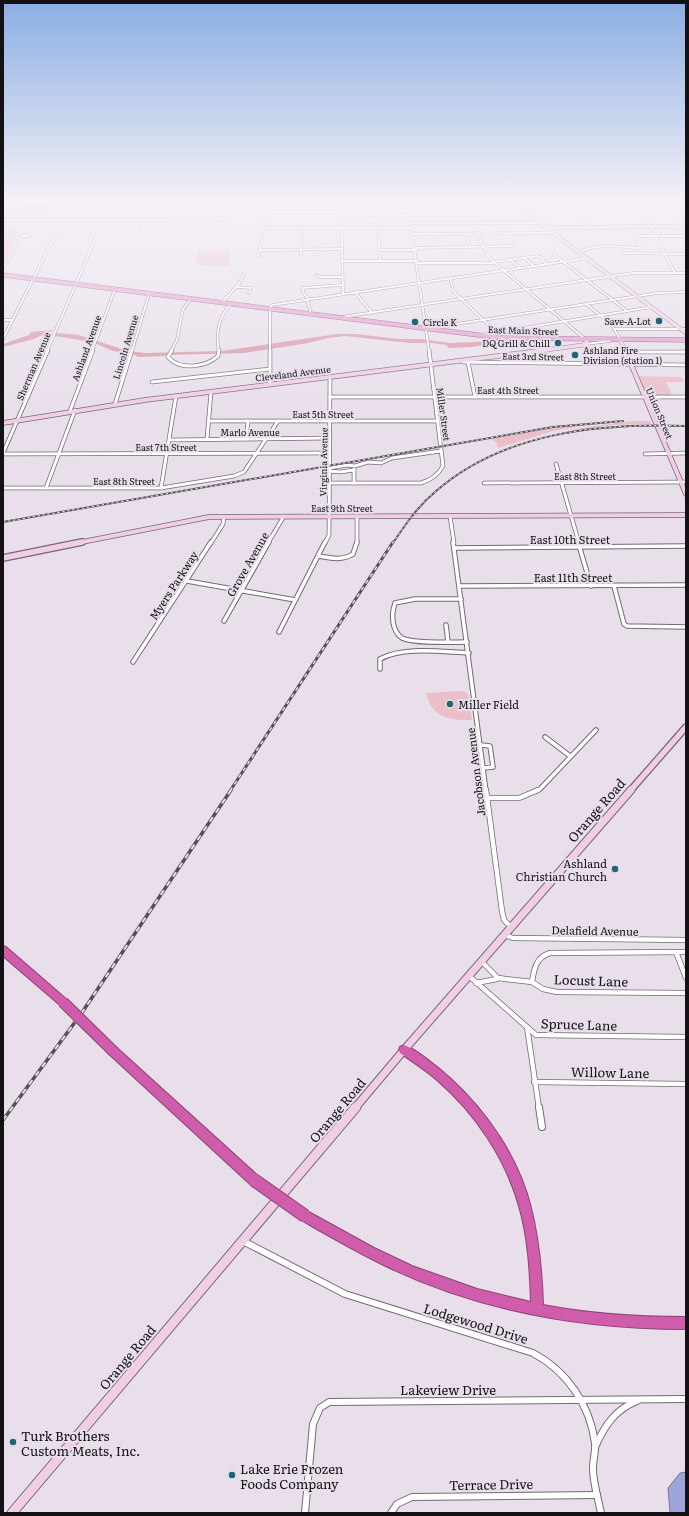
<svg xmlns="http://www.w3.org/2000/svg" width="689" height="1516" font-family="Literata,serif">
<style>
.green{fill:#eabfc9}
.forest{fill:#d797a7}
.water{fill:#9da5db;stroke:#7479a0}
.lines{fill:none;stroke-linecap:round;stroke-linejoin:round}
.street-far4-casing{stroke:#736a75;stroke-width:3}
.street-far3-casing{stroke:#736a75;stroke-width:4.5}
.street-far2-casing{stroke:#736a75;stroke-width:5.5}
.street-far1-casing{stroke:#736a75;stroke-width:6}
.street-casing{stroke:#736a75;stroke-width:8}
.secondary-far4-casing{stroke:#736a75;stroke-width:4.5}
.secondary-far3-casing{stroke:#736a75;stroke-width:5.5}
.secondary-far2-casing{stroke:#736a75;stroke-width:8}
.secondary-far1-casing{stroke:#736a75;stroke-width:9}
.secondary-casing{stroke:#736a75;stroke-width:11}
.primary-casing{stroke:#8e4276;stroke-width:5}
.highway-casing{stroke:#8e4276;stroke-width:2}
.street-far4{stroke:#fff;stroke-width:2}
.street-far3{stroke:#fff;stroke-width:3}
.street-far2{stroke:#fff;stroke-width:3.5}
.street-far1{stroke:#fff;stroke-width:4.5}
.street{stroke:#fff;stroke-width:6}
.secondary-far4{stroke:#f1cee6;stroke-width:3.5}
.secondary-far3{stroke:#f1cee6;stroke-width:4}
.secondary-far2{stroke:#f1cee6;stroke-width:5.5}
.secondary-far1{stroke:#f1cee6;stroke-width:7}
.secondary{stroke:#f1cee6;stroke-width:9}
.primary{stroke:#e29ecd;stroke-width:4}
.highway{fill:#cf5dab;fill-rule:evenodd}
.rail-far2-casing{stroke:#555057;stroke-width:2}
.rail-far1-casing{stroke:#555057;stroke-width:3}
.rail-casing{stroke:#555057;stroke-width:3.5}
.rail-far2{stroke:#e8dfea;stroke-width:1;stroke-dasharray:2.5;stroke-linecap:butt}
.rail-far1{stroke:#e8dfea;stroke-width:1.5;stroke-dasharray:4;stroke-linecap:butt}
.rail{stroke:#e8dfea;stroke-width:2;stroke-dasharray:5.5;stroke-linecap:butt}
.highway-bridge-far1-casing{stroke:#8e4276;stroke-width:12;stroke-linecap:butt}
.highway-bridge-casing{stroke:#8e4276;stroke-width:14;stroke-linecap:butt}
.highway-bridge-far1{stroke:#cf5dab;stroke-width:10}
.highway-bridge{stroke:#cf5dab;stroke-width:12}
.poi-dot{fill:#1f6675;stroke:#e8dfea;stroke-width:1.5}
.labels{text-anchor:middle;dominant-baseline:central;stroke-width:4;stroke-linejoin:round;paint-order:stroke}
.far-poi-label{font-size:9px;fill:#141115;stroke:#e8dfea;text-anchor:end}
.far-street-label{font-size:9px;fill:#141115;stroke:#e8dfea}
.street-label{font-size:11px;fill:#141115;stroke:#e8dfea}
.poi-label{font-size:11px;fill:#141115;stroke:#e8dfea;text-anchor:start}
.near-street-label{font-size:13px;fill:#141115;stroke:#e8dfea}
.near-poi-label{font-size:13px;fill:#141115;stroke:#e8dfea;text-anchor:start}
</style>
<rect width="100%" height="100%" fill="#e8dfea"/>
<g class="green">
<polygon points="7,200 27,200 24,205 25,207 44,208 50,210 48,213 15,214 6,227 21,227 3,262 3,237 8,229 3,228 3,204"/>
<polygon points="198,251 231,251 228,266 205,266 195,263"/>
<polygon points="638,376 681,377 684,382 666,382 672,395 646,396"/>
<polygon points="633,421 650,421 651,424 613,425 561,432 587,427"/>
<polygon points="597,423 553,431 498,448 496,442 492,439 546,429"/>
<path d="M464 691 468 694 472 720C449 720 433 719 426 693Z"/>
</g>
<g class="forest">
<polygon points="27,200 50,200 46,207 52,207 50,210 44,208 25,207 23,206"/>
<polygon points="54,330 34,339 3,347 3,344 29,335 31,332"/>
<polygon points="56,333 79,335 128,351 145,353 222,351 337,334 356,334 399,339 421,339 450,343 492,341 494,343 473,347 448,348 447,345 432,343 410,343 345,336 328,338 308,343 244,353 166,355 166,356 138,357 133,354 113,351 92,342 55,336"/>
</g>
<polygon class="water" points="686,1472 686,1513 670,1513 668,1488 680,1473"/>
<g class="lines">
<g class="street-far4-casing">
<g id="street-far4">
<polyline points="341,200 343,294"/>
<polyline points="374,200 375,215"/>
<polyline points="407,200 429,351"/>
<polyline points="633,200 650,226 675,273"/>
<polyline points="111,203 229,203"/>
<polyline points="408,205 459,204 455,200"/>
<polyline points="522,209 686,209"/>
<polyline points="579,210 589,227"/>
<polyline points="266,212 341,212"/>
<polyline points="304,212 305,200"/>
<polyline points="341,215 475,215"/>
<polyline points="3,220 143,220"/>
<polyline points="143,220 226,219"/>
<polyline points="411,223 539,223"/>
<polyline points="140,228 150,200"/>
<polyline points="224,228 230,201"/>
<polyline points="262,228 411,228"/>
<polyline points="378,228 380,261"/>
<polyline points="478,233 483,247"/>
<polyline points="413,234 553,233"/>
<polyline points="466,234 470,247"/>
<polygon points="23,235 27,235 28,236 20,237"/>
<polyline points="640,236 686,236"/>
<polyline points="484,247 486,254 495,263 585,339"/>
<polyline points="415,248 513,246"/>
<polyline points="259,250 342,249"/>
<polyline points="380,250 416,250"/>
<path d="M579 252C598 243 619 247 639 248L637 242"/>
<polyline points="623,253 686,254"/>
<polyline points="553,254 627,311"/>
<polyline points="301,255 302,228"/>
<polyline points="259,256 263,223 268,200"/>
<polyline points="523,257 534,266"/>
<polyline points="509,259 520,268"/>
<polyline points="342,261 417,261"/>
<polyline points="494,262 537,256 541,257 546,264"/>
<polyline points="417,263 495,263"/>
<polyline points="3,268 21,237"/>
<polyline points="316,275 319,277 342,277"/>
<polyline points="450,278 454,292 497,333"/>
<polyline points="237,287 251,288 249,293"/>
<polyline points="355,292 372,313"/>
<polyline points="309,299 304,294 302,288 342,285"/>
<polyline points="307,300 311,314"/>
<polyline points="221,303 239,284 244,273"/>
<polyline points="586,304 611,324 620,339"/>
<polyline points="342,317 633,273 686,273"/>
<polyline points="3,320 12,320"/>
<polyline points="430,328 658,293 686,292"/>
<polyline points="614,329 686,329"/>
<polyline points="480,335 652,307"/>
<polyline points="3,339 73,200"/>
<polyline points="586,344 610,341"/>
<polyline points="47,351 112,200"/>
<polyline points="92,351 115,289"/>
<polyline points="132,351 149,294"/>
<polyline points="171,351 177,340 183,309 191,299"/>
<path d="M219 351C215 334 219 316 231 304"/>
<polyline points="270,351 270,307 272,305 588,258"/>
</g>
</g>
<g class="street-far3-casing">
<g id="street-far3">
<path d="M172 350 168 357C180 371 206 367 218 356L219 350"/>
<polyline points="270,350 270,384"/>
<polyline points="626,352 686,352"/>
<polyline points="463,362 686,365"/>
<polyline points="468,362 475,397"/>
<polyline points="152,382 270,369"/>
<polyline points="330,397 686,397"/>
<polyline points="115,404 132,350"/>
<polyline points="70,411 93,350"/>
<polyline points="208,421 438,421"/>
<polyline points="207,439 211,392"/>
<polyline points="246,439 248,421"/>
<polyline points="170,440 330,438"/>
<polyline points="3,453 48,350"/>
<polyline points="3,454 329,453"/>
<polyline points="645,454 686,453"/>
<polyline points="556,464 579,543"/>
<polyline points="329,468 347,465 355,466 368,462 381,463 392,458 441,451"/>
<polyline points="354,469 354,483"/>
<polyline points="329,471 340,472 354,470"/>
<path d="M330 483H421C431 480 438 475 443 466L429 350"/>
<polyline points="484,483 686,482"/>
<polyline points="3,488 161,488 234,476 244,472 278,421"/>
<polyline points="46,488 75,410"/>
<polyline points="161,488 176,396"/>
<polyline points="357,516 357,543"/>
<polyline points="450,516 454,543"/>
<polyline points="211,543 223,524 224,517"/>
<polyline points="268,543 284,516"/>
<polyline points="325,543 329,535 330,376"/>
</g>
</g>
<g class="street-far2-casing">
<g id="street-far2">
<polyline points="453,542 486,791"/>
<polyline points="578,542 591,586"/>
<polyline points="455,548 686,546"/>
<path d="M318 556C330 558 342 561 353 554L357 542"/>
<polyline points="187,581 295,600"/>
<polyline points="460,586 686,585"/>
<polyline points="614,586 624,624 627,626 686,627"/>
<path d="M461 599H415L395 603C393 609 392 615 393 622 394 628 396 634 402 638 414 644 452 642 467 642"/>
<polyline points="224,621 269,542"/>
<polyline points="446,625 448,642"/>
<polyline points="279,632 325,542"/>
<polyline points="133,662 211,542"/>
<path d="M380 669V659C403 646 443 652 469 653"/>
<polyline points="545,737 570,756"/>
<polyline points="481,745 490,746 493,767 484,768"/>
<polyline points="536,791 540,789 596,730"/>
</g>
</g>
<g class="street-far1-casing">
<g id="street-far1">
<polyline points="486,790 502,911 504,920 511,927"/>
<polyline points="487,798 519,798 538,790"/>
<polyline points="505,935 513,938 686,940"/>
<polyline points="676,952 686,978"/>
<polyline points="482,962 498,978 532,982 543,989 557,992 686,993"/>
<polyline points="469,976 536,1035 686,1037"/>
<path d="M532 982C534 969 536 957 550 953L686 952"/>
<polyline points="476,983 497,979"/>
<polyline points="527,1027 539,1108"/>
<polyline points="534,1082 686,1084"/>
</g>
</g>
<g class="street-casing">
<g id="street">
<polyline points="539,1107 542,1127"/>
<path d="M243 1241 345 1294 533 1353C567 1371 590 1405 595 1443 596 1451 593 1459 593 1468 593 1483 598 1498 601 1513"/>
<path d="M596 1445C605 1425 616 1409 637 1401"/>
<polyline points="305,1513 313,1424 320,1408 329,1402 686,1399"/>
<polyline points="391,1513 397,1504 412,1497 597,1495"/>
</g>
</g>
<g class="secondary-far4-casing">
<g id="secondary-far4">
<polyline points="509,200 686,333"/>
<polyline points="546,228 686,226"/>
<polyline points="620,339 625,351"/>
<polyline points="538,351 583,345 587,342 585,339"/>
</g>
</g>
<g class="secondary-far3-casing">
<g id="secondary-far3">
<polyline points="625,350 686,494"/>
<polyline points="3,423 145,400 546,350"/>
<polyline points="77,543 209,517 686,515"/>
</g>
</g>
<g class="secondary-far2-casing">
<g id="secondary-far2">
<polyline points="3,558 82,542"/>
<polyline points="630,791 686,727"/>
</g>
</g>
<g class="secondary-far1-casing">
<polyline id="secondary-far1" points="355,1108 404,1050 631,790"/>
</g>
<g class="secondary-casing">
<polyline id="secondary" points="12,1513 356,1107"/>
</g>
<g class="primary-casing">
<polyline id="primary" points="3,275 502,338 686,340"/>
</g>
<g class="highway-casing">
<g id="highway">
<polygon points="3,946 6,947 66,999 68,1002 66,1005 63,1006 60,1005 3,956"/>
<path d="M404 1045C417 1050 440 1069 451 1079 488 1113 519 1159 531 1208 539 1240 542 1272 543 1305 590 1314 638 1317 686 1317V1329C585 1329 484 1312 392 1269 360 1254 331 1237 301 1220L299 1216 301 1212 305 1210 374 1248 412 1266 477 1289 531 1302C530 1270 528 1237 519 1206 505 1157 475 1113 437 1080 426 1070 413 1062 400 1053L399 1050 400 1047Z"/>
<polygon points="113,1046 117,1048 258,1176 260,1180 258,1184 254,1186 250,1184 109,1054 108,1051 109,1048"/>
</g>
</g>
<use href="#street-far4" class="street-far4"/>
<use href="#street-far3" class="street-far3"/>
<use href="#street-far2" class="street-far2"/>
<use href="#street-far1" class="street-far1"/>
<use href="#street" class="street"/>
<use href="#secondary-far4" class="secondary-far4"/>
<use href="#secondary-far3" class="secondary-far3"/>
<use href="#secondary-far2" class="secondary-far2"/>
<use href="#secondary-far1" class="secondary-far1"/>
<use href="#secondary" class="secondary"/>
<use href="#primary" class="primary"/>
<use href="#highway" class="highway"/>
<g class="rail-far2-casing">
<g id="rail-far2">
<polyline points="3,522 553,427 623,421"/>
<path d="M393 543C405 525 418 506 435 492 503 432 600 423 686 426"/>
</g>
</g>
<g class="rail-far1-casing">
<polyline id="rail-far1" points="230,791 393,542"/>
</g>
<g class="rail-casing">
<polyline id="rail" points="3,1120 81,1014 231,790"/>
</g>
<use href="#rail-far2" class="rail-far2"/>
<use href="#rail-far1" class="rail-far1"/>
<use href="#rail" class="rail"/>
<g class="highway-bridge-far1-casing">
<polyline id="highway-bridge-far1" points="63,1002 113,1051"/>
</g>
<g class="highway-bridge-casing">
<polyline id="highway-bridge" points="254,1180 305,1216"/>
</g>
<use href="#highway-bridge-far1" class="highway-bridge-far1"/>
<use href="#highway-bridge" class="highway-bridge"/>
</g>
<linearGradient id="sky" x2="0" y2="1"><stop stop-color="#8aaee3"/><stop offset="0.49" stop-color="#f5f1f6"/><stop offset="1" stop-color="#f5f1f6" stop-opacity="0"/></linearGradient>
<rect width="689" height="412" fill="url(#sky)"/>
<g class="poi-dot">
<circle cx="659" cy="321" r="4"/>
<circle cx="415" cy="322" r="4"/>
<circle cx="558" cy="343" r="4"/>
<circle cx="575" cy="355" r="4"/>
<circle cx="450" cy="704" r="4"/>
<circle cx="615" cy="869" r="4"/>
<circle cx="13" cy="1442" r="4"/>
<circle cx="232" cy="1475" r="4"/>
</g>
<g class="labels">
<g class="far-poi-label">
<text x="651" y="321">Save-A-Lot</text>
<text x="423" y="322" text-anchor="start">Circle K</text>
<text x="550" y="343">DQ Grill &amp; Chill</text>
<text x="583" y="350" text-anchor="start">Ashland Fire<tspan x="583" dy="10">Division (station 1)</tspan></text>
</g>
<g class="far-street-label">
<text transform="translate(523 330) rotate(2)">East Main Street</text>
<text transform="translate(125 347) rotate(-73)">Lincoln Avenue</text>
<text transform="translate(86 348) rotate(-70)">Ashland Avenue</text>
<text transform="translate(533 356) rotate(1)">East 3rd Street</text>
<text transform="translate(33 366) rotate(-67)">Sherman Avenue</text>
<text transform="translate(293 373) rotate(-7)">Cleveland Avenue</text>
<text x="508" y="390">East 4th Street</text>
<text transform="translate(660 413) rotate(67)">Union Street</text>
<text x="323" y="414">East 5th Street</text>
<text transform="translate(444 414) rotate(82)">Miller Street</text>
<text x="250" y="432">Marlo Avenue</text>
<text x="166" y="447">East 7th Street</text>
<text transform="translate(323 462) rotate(-89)">Virginia Avenue</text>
<text x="585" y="476">East 8th Street</text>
<text x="124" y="481">East 8th Street</text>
<text x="342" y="508">East 9th Street</text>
</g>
<g class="street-label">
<text x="570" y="539">East 10th Street</text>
<text transform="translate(247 564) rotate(-60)">Grove Avenue</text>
<text x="573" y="577">East 11th Street</text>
<text transform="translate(173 585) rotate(-57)">Myers Parkway</text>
<text transform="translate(475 772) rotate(-97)">Jacobson Avenue</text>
<text transform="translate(595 930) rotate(1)">Delafield Avenue</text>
</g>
<g class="poi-label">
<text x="458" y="704">Miller Field</text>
<text x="607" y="863" text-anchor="end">Ashland<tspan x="607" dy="13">Christian Church</tspan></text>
</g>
<g class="near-street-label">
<text transform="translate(596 810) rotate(-49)">Orange Road</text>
<text transform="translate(591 980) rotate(2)">Locust Lane</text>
<text transform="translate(579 1024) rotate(2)">Spruce Lane</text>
<text transform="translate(610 1072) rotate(1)">Willow Lane</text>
<text transform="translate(337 1110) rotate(-50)">Orange Road</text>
<text transform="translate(476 1323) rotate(17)">Lodgewood Drive</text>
<text transform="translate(127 1357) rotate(-50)">Orange Road</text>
<text x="448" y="1389">Lakeview Drive</text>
<text transform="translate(491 1484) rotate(-1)">Terrace Drive</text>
</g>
<g class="near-poi-label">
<text x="21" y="1435">Turk Brothers<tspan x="21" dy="15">Custom Meats, Inc.</tspan></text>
<text x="240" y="1468">Lake Erie Frozen<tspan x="240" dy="15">Foods Company</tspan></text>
</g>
</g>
<rect width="689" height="1516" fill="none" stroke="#141115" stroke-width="8"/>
</svg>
